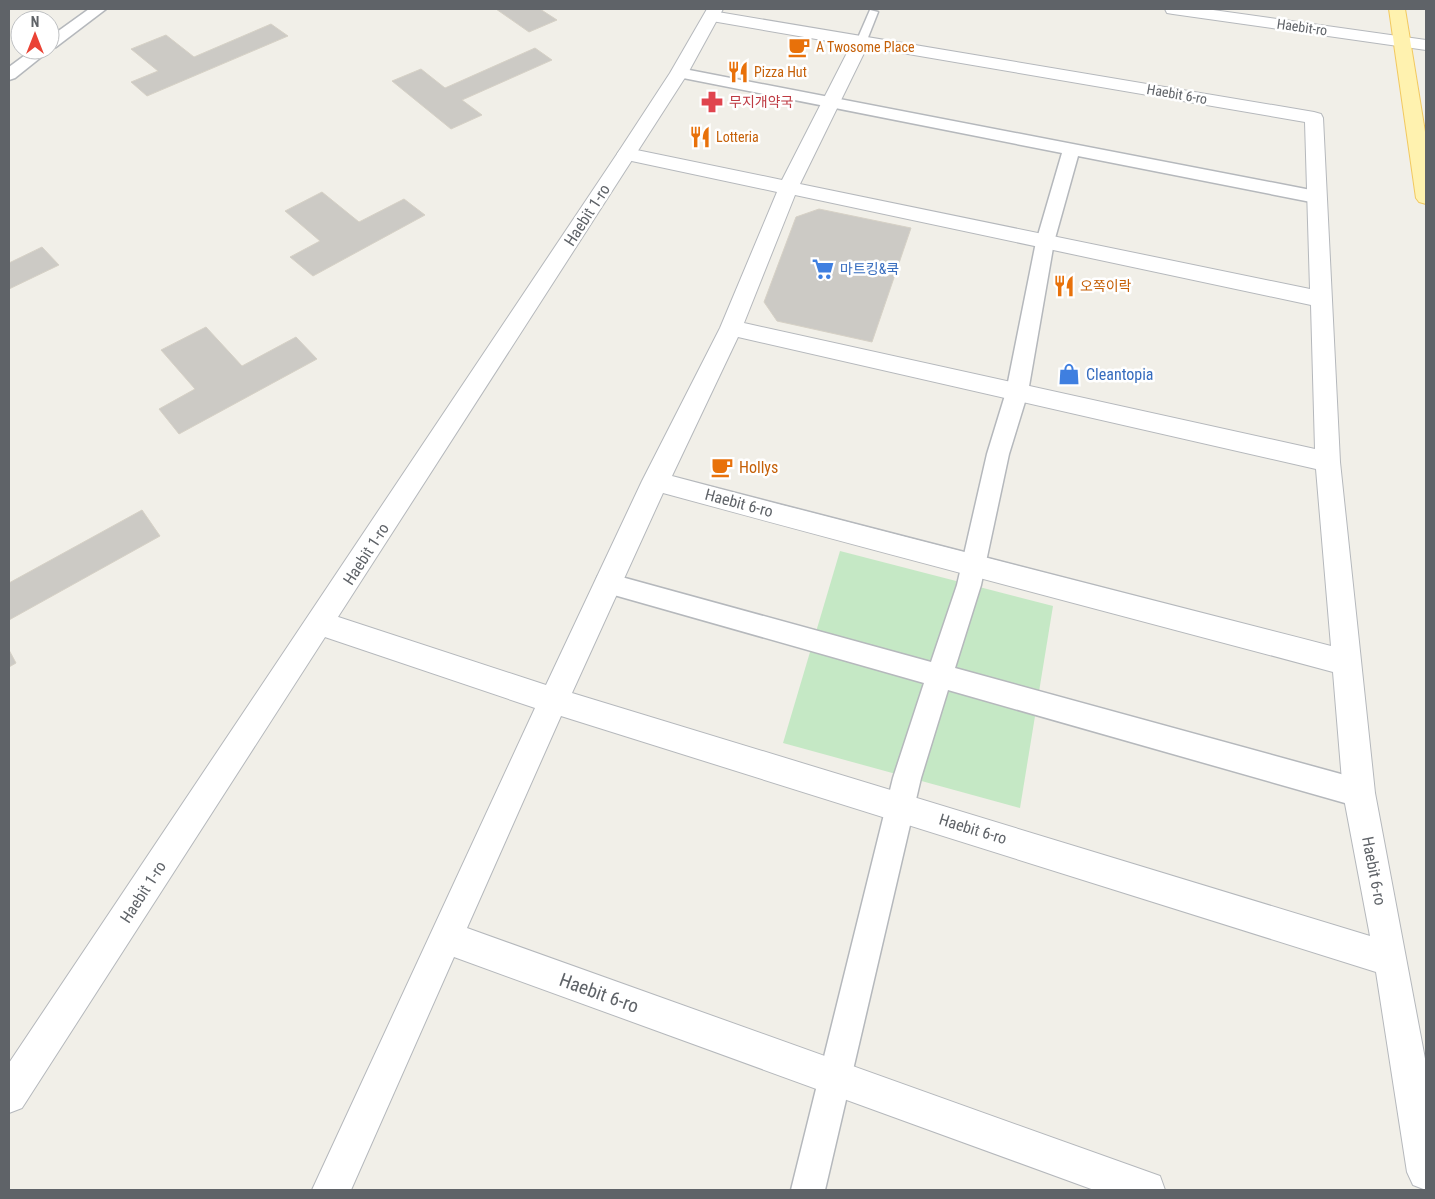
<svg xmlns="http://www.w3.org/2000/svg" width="1435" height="1199" font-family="'Roboto Condensed','Noto Sans KR',sans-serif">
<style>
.green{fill:#c5e8c5}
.building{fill:#cccac5;stroke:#d6d1c6}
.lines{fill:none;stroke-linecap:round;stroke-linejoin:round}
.service-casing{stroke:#b5b8bc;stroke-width:3}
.pedestrian-casing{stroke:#b5b8bc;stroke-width:3}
.minor-casing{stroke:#b5b8bc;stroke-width:2}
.tertiary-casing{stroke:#b5b8bc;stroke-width:2}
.primary-casing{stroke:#f2c960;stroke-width:2}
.service{fill:#fff;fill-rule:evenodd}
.pedestrian{fill:#fff;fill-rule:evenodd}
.minor{fill:#fff;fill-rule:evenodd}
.tertiary{fill:#fff;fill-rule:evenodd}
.primary{fill:#fff2af;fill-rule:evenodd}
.labels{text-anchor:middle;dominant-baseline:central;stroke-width:5;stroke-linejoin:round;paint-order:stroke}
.far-street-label{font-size:14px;fill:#5f6368;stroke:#fff}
.far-food-label{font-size:14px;fill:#c56008;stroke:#fff;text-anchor:start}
.far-health-label{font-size:14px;fill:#be3a42;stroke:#fff;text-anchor:start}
.far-shop-label{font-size:14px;fill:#366cbe;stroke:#fff;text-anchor:start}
.street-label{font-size:16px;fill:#5f6368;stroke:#fff}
.shop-label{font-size:16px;fill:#366cbe;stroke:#fff;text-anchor:start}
.food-label{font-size:16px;fill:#c56008;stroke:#fff;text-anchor:start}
.near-street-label{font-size:19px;fill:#5f6368;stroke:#fff}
</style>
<rect width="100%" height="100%" fill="#f1efe8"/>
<polygon class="green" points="840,551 1053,606 1020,808 783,743"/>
<g class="building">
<polygon points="496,9 540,9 557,20 529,32"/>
<polygon points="271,24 288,36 147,96 131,82 158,71 131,49 166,35 194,57"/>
<polygon points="535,48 552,60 462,100 482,115 451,129 392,81 421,69 445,88"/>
<polygon points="322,192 359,222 404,199 425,215 313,276 290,257 320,241 285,211"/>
<polygon points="819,209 911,228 872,342 777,321 764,302 796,217"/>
<polygon points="42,247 59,265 9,289 9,263"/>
<polygon points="206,327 242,366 296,337 317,359 179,434 159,409 195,389 161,350"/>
<polygon points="142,510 160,536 9,620 9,583"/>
<polygon points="9,650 16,663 9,667"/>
</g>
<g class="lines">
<g class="service-casing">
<polygon id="service" points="870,10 878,12 867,40 858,42 857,40"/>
</g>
<g class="pedestrian-casing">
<g id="pedestrian">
<polygon points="89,9 106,9 56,47 50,49 50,37"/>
<polygon points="32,50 50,50 15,78 9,80 9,67"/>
<polygon points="679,68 1316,191 1322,193 1325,197 1322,201 1316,203 1078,156 1054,242 1028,392 1009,454 981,585 955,668 1359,779 1369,783 1373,793 1369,803 1359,807 948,690 921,778 825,1190 791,1190 893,778 924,683 607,593 598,590 595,583 598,576 607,573 931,662 957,585 987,454 1006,392 1036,242 1062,153 673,76 671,73 673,70"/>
</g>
</g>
<g class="minor-casing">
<path id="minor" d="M712 11 1314 112 1321 114 1323 118 1340 462 1375 793 1426 1064V1190L1413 1185 1407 1172 1376 972 561 716 467 928 1146 1171 1160 1176 1165 1190H1094L454 957 351 1190H312L535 708 310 632 306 623 310 614 320 611 546 685 642 481 720 328 777 192 627 160 620 158 617 154 620 150 627 148 782 180 851 45 706 20 704 16 706 12ZM867 47 1305 122 1310 289 800 184ZM795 195 1311 305 1315 449 744 323ZM738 337 1316 469 1331 646C1111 589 891 534 672 476ZM663 493C886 554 1110 612 1333 672L1343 793 1370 936 572 693Z"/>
</g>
<g class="tertiary-casing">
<g id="tertiary">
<polygon points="707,9 723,9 688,73 22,1108 9,1113 9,1063 617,154 670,73"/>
<polygon points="1165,9 1206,9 1426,40 1426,50 1173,14 1167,13"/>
</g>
</g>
<g class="primary-casing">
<polygon id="primary" points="1389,9 1405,9 1426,138 1426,204 1419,202 1416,198"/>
</g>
<use href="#service" class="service"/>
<use href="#pedestrian" class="pedestrian"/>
<use href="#minor" class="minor"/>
<use href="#tertiary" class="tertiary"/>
<use href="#primary" class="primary"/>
</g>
<defs>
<g id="cafe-bare" transform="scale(1.725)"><path d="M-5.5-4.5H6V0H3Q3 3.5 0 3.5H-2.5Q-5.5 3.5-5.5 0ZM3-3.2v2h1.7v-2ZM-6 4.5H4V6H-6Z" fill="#e8710a" stroke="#fff" stroke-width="2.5" paint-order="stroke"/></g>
<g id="restaurant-bare" transform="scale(1.725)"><path d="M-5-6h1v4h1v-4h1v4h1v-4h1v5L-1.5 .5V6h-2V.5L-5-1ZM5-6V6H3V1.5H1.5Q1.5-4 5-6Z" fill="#e8710a" stroke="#fff" stroke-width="2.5" paint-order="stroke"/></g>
<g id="pharmacy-bare" transform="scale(1.725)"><path d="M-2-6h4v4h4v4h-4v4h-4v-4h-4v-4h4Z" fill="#e0444e" stroke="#fff" stroke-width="2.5" paint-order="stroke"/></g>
<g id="supermarket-bare" transform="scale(1.725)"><path d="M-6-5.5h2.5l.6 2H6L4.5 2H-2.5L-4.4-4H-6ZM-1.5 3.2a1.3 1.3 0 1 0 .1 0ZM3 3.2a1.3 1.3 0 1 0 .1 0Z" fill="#3f7fe0" stroke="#fff" stroke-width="2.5" paint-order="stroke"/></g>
<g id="shop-bare" transform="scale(1.725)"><path d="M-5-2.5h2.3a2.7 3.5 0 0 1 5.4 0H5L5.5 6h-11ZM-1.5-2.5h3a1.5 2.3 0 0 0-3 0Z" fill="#3f7fe0" stroke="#fff" stroke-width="2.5" paint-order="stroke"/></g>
</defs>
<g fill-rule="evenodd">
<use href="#cafe-bare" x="799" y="47"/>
<use href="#restaurant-bare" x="738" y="72"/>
<use href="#pharmacy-bare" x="712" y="102"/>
<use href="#restaurant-bare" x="700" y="137"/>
<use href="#supermarket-bare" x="823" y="269"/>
<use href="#restaurant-bare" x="1064" y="286"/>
<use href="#shop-bare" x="1069" y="374"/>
<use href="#cafe-bare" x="722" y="467"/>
</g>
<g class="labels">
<g class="far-street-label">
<text transform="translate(1302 27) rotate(8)">Haebit-ro</text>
<text transform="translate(1177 94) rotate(10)">Haebit 6-ro</text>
</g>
<g class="far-food-label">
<text x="816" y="47">A Twosome Place</text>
<text x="754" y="72">Pizza Hut</text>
<text x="716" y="137">Lotteria</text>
<text x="1080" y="286">오쪽이락</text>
</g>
<g class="far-health-label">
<text x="729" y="102">무지개약국</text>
</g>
<g class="far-shop-label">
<text x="840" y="269">마트킹&amp;쿡</text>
</g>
<g class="street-label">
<text transform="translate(587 215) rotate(-57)">Haebit 1-ro</text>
<text transform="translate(739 503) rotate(15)">Haebit 6-ro</text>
<text transform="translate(366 554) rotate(-57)">Haebit 1-ro</text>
<text transform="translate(973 829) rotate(17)">Haebit 6-ro</text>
<text transform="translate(1374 871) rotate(79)">Haebit 6-ro</text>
<text transform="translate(143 892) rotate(-57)">Haebit 1-ro</text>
</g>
<g class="shop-label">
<text x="1086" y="374">Cleantopia</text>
</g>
<g class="food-label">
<text x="739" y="467">Hollys</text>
</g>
<g class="near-street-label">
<text transform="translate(599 993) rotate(20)">Haebit 6-ro</text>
</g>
</g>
<rect width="1435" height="1199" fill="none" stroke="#5f6368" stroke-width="20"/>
<g transform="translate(35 35)"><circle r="24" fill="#ffffff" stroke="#bfc1c3"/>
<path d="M0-4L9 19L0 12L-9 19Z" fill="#ea4335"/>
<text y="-8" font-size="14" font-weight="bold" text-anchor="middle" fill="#5f6368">N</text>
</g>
</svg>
